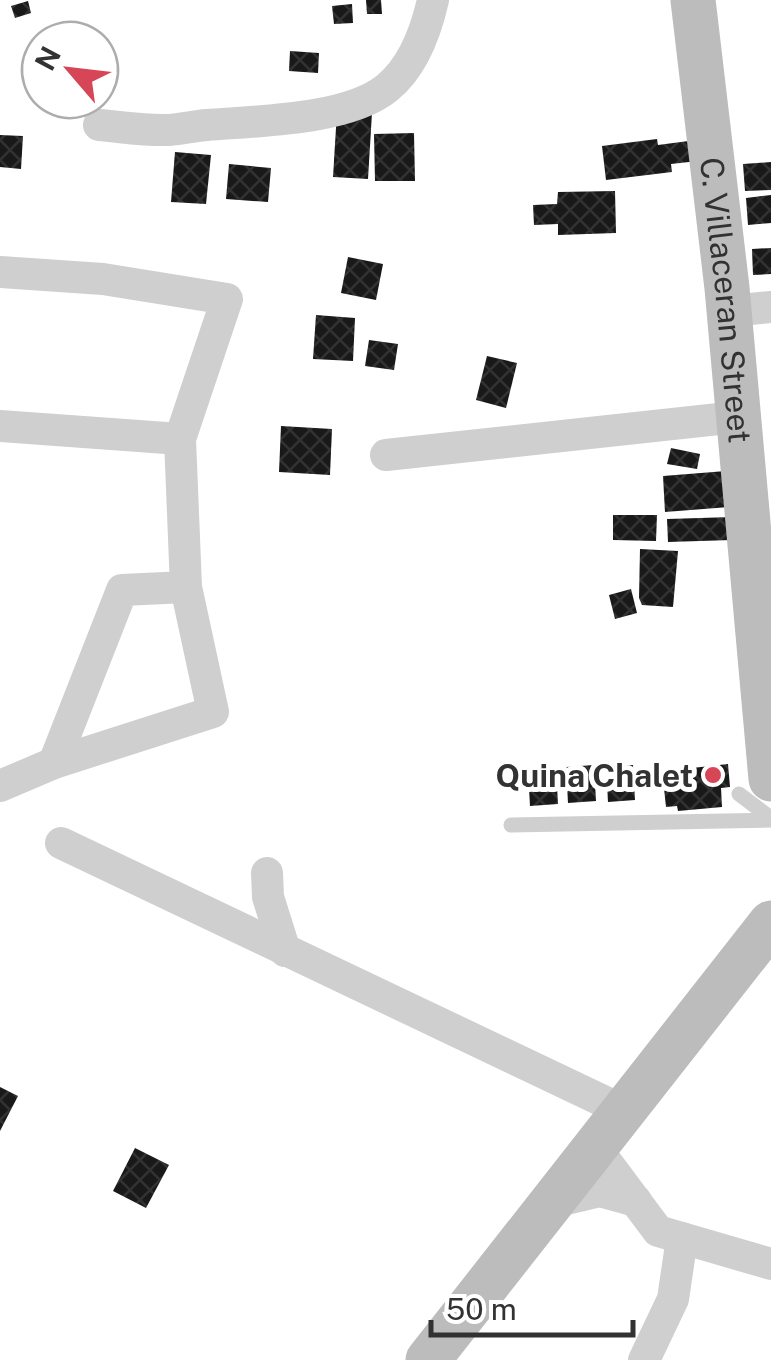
<svg xmlns="http://www.w3.org/2000/svg" width="771" height="1360" font-family="'Public Sans',sans-serif">
<style>
.building{fill:url(#building-cross-hatch)}
.lines{fill:none;stroke-linecap:round;stroke-linejoin:round}
.service{stroke:#cfcfcf;stroke-width:15}
.minor{stroke:#cfcfcf;stroke-width:32}
.secondary{stroke:#bcbcbc;stroke-width:45}
.poi-dot{fill:#d74656;stroke:#fff;stroke-width:4}
.labels{text-anchor:middle;dominant-baseline:central;stroke-width:10;stroke-linejoin:round;paint-order:stroke}
.street-label{font-size:32px;fill:#323232;stroke:#fff}
.poi-label{font-size:32px;font-weight:bold;fill:#323232;stroke:#fff;text-anchor:end}
</style>
<defs>
<pattern id="building-cross-hatch" width="8" height="8" patternUnits="userSpaceOnUse" patternTransform="scale(2.5)"><rect width="8" height="8" fill="#191919"/><path d="M0 0l8 8M0 8l8-8" fill="none" stroke="#323232"/></pattern>
</defs>
<rect width="100%" height="100%" fill="#fff"/>
<g class="building">
<polygon points="366,0 381,0 382,14 367,14"/>
<polygon points="28,1 31,13 15,18 11,6"/>
<polygon points="352,4 353,23 334,24 332,6"/>
<polygon points="290,51 319,53 318,73 289,71"/>
<polygon points="337,111 372,113 368,179 333,177"/>
<polygon points="414,133 415,181 375,181 374,134"/>
<polygon points="0,135 23,136 21,169 0,167"/>
<polygon points="657,139 658,145 696,140 698,161 671,164 672,172 606,180 602,146"/>
<polygon points="175,152 211,155 206,204 171,202"/>
<polygon points="771,162 771,190 745,191 743,164"/>
<polygon points="229,164 271,168 268,202 226,199"/>
<polygon points="615,191 616,233 558,235 558,224 534,225 533,205 557,204 558,192"/>
<polygon points="771,195 771,223 748,225 746,198"/>
<polygon points="771,248 771,274 753,275 752,249"/>
<polygon points="348,257 383,264 376,300 341,293"/>
<polygon points="316,315 355,318 353,361 313,359"/>
<polygon points="369,340 398,344 394,370 365,366"/>
<polygon points="487,356 517,363 506,408 476,400"/>
<polygon points="281,426 332,429 330,475 279,472"/>
<polygon points="671,448 700,454 697,469 667,464"/>
<polygon points="726,471 729,507 665,512 663,476"/>
<polygon points="613,515 657,515 656,541 613,540"/>
<polygon points="732,517 732,540 668,542 667,519"/>
<polygon points="640,549 678,551 673,607 642,605 639,598"/>
<polygon points="631,589 637,613 615,619 609,595"/>
<polygon points="728,764 730,787 721,788 722,807 678,811 677,806 666,807 663,779 675,778 674,770"/>
<polygon points="594,765 596,801 568,803 566,767"/>
<polygon points="633,765 635,800 608,802 606,767"/>
<polygon points="556,768 558,804 530,806 528,770"/>
<polygon points="0,1087 18,1096 0,1131"/>
<polygon points="135,1148 169,1165 146,1208 113,1191"/>
</g>
<g class="lines">
<g class="service">
<polyline points="739,794 771,818"/>
<polyline points="511,825 771,820"/>
</g>
<g class="minor">
<path d="M99 125C122 127 146 131 169 130 182 129 194 126 207 125 257 121 348 120 387 88 413 67 426 31 433 0"/>
<polyline points="0,272 103,279 227,299 180,439 186,587 213,712 54,763 0,786"/>
<polyline points="730,311 771,307"/>
<polyline points="0,426 180,439"/>
<polyline points="386,455 737,417"/>
<polyline points="54,763 122,590 186,587"/>
<polyline points="61,843 624,1111"/>
<polyline points="267,873 268,897 285,951"/>
<polyline points="596,1148 658,1231 771,1264"/>
<polyline points="554,1202 600,1191 636,1201"/>
<polyline points="644,1360 673,1299 682,1238"/>
</g>
<g class="secondary">
<path id="s1" d="M693 0 727 288 771 779"/>
<polyline points="428,1360 771,923"/>
</g>
</g>
<circle class="poi-dot" cx="713" cy="775" r="10"/>
<g class="labels">
<g class="street-label">
<text stroke="none"><textPath href="#s1" startOffset="302">C. Villaceran Street</textPath></text>
</g>
<g class="poi-label">
<text x="693" y="775">Quina Chalet</text>
</g>
</g>
<g transform="translate(70 70) rotate(298)"><circle r="48" fill="#ffffff" stroke="#adadad" stroke-width="2.5"/>
<path d="M0-8L18 38L0 25L-18 38Z" fill="#d74656"/>
<text y="-15" font-size="28" font-weight="bold" text-anchor="middle" fill="#323232">N</text>
</g>
<path d="M431 1320v15h202v-15" fill="none" stroke="#323232" stroke-width="5"/>
<text x="446" y="1320" font-size="30" fill="#323232" stroke="#ffffff" stroke-width="8" paint-order="stroke">50 m</text>
</svg>
